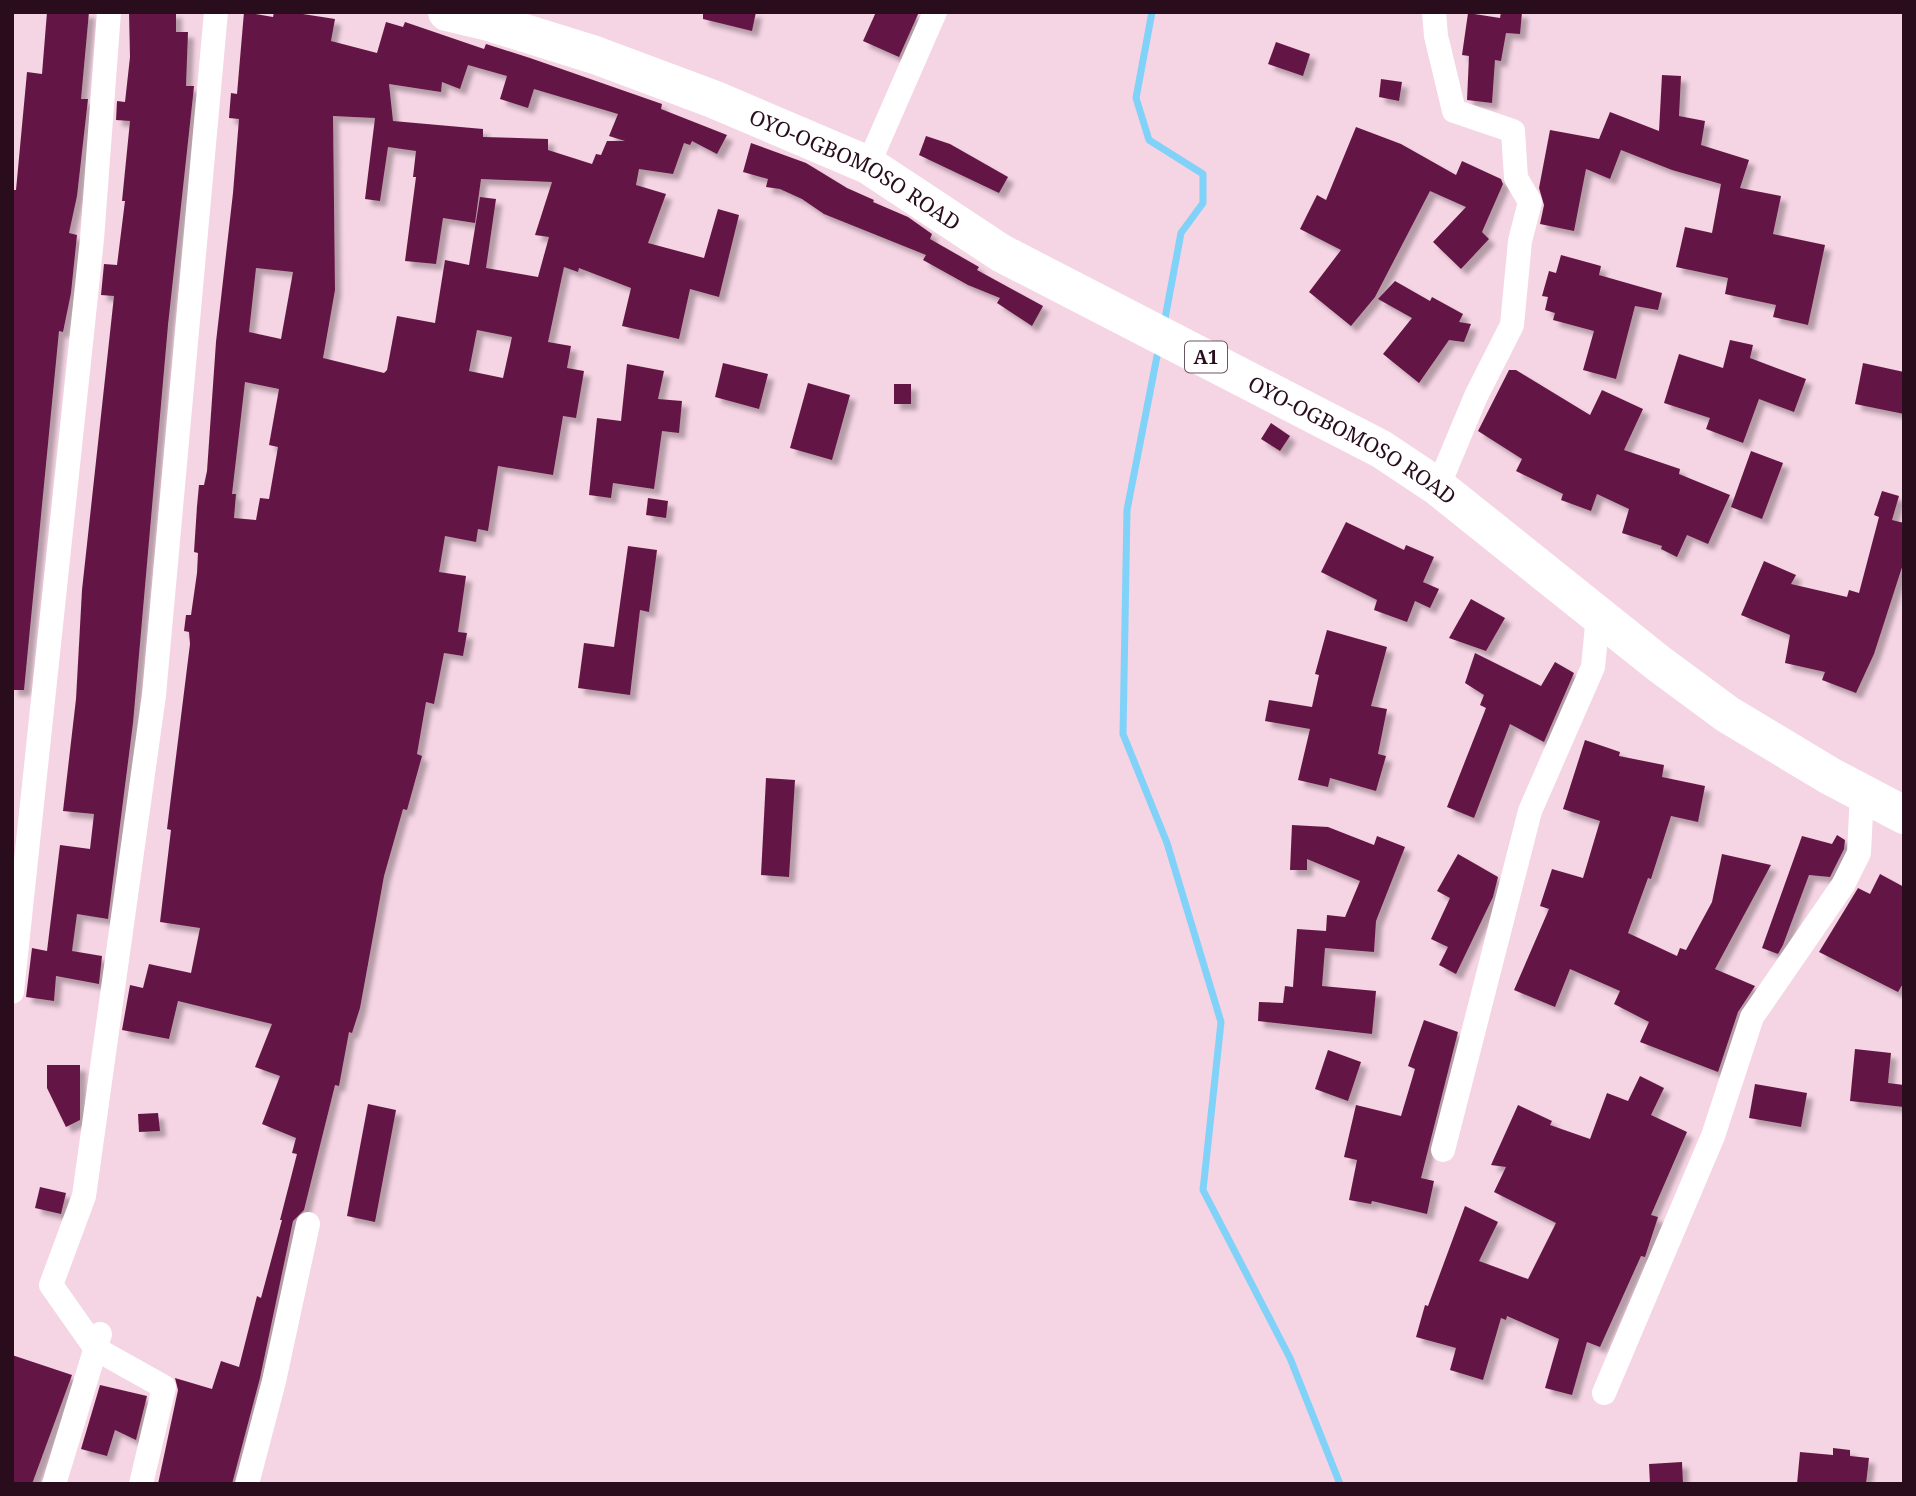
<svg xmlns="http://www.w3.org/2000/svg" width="1916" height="1496" font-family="'Noto Serif',serif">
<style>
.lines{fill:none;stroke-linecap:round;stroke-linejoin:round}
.stream{stroke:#80d2f8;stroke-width:7}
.building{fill:#641744;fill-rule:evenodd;filter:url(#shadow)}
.street{stroke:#fff;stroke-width:24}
.highway{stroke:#fff;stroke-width:38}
.labels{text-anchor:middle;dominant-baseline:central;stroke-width:7;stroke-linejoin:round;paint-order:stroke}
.shield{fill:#fff;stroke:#6a5661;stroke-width:2}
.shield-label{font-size:19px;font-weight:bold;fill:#2a0d1d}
.street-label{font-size:21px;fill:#2a0d1d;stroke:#fff}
</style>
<defs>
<filter id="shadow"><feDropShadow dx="6" dy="6" stdDeviation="2" flood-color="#0004"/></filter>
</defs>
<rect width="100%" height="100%" fill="#f5d4e3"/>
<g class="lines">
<g class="stream">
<polyline points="1152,12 1136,98 1149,140 1203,174 1203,203 1181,233 1164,324"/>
<polyline points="1159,346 1127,510 1123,734 1167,843 1221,1022 1203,1190 1290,1358 1340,1484"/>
</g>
</g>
<g class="building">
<polygon points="47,12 89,12 81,99 88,99 77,196 69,233 77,235 71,293 63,332 59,331 24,690 12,690 12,190 16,190 27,72 42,74"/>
<polygon points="129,12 176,12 176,32 188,32 186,86 194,86 193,96 168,325 133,723 108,919 77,914 72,951 102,956 99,984 56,976 54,1001 26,997 32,948 47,951 60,845 90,849 94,814 63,811 76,699 82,590 114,296 101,295 104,264 117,265 125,201 122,201 130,121 116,120 117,101 125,102 130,57"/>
<path d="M244 12 273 17 274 12H290L335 19 331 41 377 53 386 22 403 27 405 22 484 49 486 44 530 58 662 104 661 109 727 135 717 154 692 141 690 145 684 143 673 174 639 169 636 185 666 194 648 243 704 258 718 209 739 215 719 297 690 289 679 339 622 326 631 288 579 268 578 272 564 267 548 342 571 346 567 368 584 371 576 418 563 416 553 475 498 466 488 531 478 529 476 542 445 536 439 572 466 576 458 632 467 633 463 656 444 653 434 704 426 702 417 754 422 756 407 810 403 809 384 876 360 1008 352 1033 349 1032 339 1086 335 1085 304 1210 293 1221 260 1378 232 1484H158L178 1390 175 1378 212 1389 221 1361 239 1367 257 1296 261 1298 282 1220H280L297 1154 292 1153 296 1138 262 1124 280 1076 255 1067 272 1024 178 1001 169 1039 122 1030 130 985 143 988 149 964 191 973 200 928 160 922 171 830 167 829 190 644 189 632 184 631 186 615H191L197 573 198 553 194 552 197 506 199 485H204L207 471 216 342 233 193 239 119 229 118 231 93 237 94ZM468 65 507 76 500 99 528 108 534 89 618 114 609 136 625 141H607L601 155 596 154 592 164 548 150V139L483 137V129L393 121 389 84 441 92 442 82 460 89ZM333 116 375 118 365 199 380 201 388 147 416 151 413 177H416L405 261 436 264 443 218 475 223 481 179 552 182 535 235 549 237 538 277 486 268 496 199 480 197 469 265 445 260 435 323 397 316 387 370 384 373 323 358 335 290ZM256 268 293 272 281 339 249 332ZM477 330 512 337 503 378 469 371ZM245 382 279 389 269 445 278 447 269 499 260 498 256 520 234 518 236 494H232Z"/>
<polygon points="703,12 756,12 752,31 703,19"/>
<polygon points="876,12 919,12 899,57 863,41"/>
<polygon points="1501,12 1522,12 1520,34 1506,33 1501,61 1495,60 1492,103 1467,100 1469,56 1462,55 1468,13 1500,18"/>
<polygon points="1276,42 1310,54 1303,76 1268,64"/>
<polygon points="1662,75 1681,76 1679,116 1705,121 1701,145 1749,160 1740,188 1781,196 1773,234 1825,245 1808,325 1773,317 1776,305 1725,294 1728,278 1676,267 1685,227 1712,233 1721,184 1672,170 1621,150 1610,179 1586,169 1574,231 1540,224 1544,205 1539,188 1550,130 1599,139 1610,112 1659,131"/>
<polygon points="1381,79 1402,82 1399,101 1379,97"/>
<polygon points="1356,127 1401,144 1456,175 1462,161 1501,179 1503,184 1482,232 1489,239 1461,269 1433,242 1466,207 1430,191 1375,297 1351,326 1309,292 1341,250 1300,229 1317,195 1326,200"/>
<polygon points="926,136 950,144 1008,177 999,193 919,155"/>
<polygon points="751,143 806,163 847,188 874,200 873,202 908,217 932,234 930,239 979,267 977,270 1043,306 1032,326 997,303 1000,298 968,285 923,260 926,255 824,214 802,199 780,189 766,187 768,179 743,172"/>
<polygon points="1561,255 1601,266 1599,275 1662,293 1658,310 1635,306 1616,379 1583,370 1594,331 1553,320 1555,313 1545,310 1548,297 1542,296 1549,271 1556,273"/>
<polygon points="1395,281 1430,301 1432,297 1463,314 1459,322 1471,324 1464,342 1449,340 1419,383 1383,354 1412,318 1378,299"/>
<polygon points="1730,340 1753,345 1750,358 1806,379 1794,412 1759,399 1743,443 1706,429 1710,418 1664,403 1679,354 1723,368"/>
<polygon points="723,363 768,374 759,409 715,397"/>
<polygon points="1863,363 1904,372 1904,414 1855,404"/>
<polygon points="627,364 664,371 658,399 682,401 679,433 662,431 654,489 613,483 611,498 589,495 597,418 621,421"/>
<polygon points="1509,370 1516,370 1590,415 1602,390 1643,409 1624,450 1680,469 1679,474 1730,495 1708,544 1687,535 1677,557 1661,549 1662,546 1622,533 1629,509 1597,494 1591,511 1561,500 1563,494 1516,471 1522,459 1478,431"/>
<polygon points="808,383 850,395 832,460 790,448"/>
<rect x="894" y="384" width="17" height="20"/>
<polygon points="1271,423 1290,436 1280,451 1261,439"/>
<polygon points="1751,451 1783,463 1762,519 1731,507"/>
<polygon points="1882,491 1899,496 1892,520 1904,523 1904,561 1874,654 1856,693 1822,680 1825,672 1785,663 1790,635 1741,615 1764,561 1796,575 1791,584 1847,597 1849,590 1859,593 1879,517 1874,515"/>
<polygon points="648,498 668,501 666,518 646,515"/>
<polygon points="1346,522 1404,550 1406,545 1434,557 1423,582 1439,589 1430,608 1415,601 1407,622 1374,610 1377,600 1321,572"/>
<polygon points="628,546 657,550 649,612 640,610 630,695 578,688 584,643 614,647"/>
<polygon points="1471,599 1505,618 1486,651 1449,638"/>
<polygon points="1327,630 1387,647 1371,706 1387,709 1378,754 1386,756 1376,791 1330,778 1328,787 1298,780 1310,729 1265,721 1269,700 1312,707 1319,675 1315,674"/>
<polygon points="1475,653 1541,686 1555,662 1574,673 1544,742 1510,724 1474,818 1447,807 1486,708 1480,705 1484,695 1465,683"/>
<polygon points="1585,740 1620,752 1619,756 1664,765 1662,777 1705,786 1698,822 1671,816 1651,879 1648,878 1628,933 1677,956 1680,948 1686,950 1712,902 1722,854 1771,865 1715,969 1755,986 1738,1012 1718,1072 1640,1042 1649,1022 1614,1004 1620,991 1570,969 1555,1007 1514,990 1549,909 1540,906 1552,869 1583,878 1600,821 1563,809"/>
<polygon points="766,778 795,780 789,877 761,875"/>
<polygon points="1292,825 1328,827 1374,845 1377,836 1405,847 1376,921 1374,952 1325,948 1322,986 1376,991 1372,1034 1258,1021 1259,1002 1283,1003 1285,986 1293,987 1297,929 1326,931 1327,915 1345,917 1360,881 1307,859 1307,870 1290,870"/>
<polygon points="1837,835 1845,840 1844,849 1830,877 1809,875 1783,945 1778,954 1762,948 1802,836 1832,844"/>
<polygon points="1458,854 1498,877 1493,897 1456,974 1439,965 1448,947 1431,939 1450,898 1437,891"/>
<polygon points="1880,874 1904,887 1904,982 1898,992 1819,952 1858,888 1870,894"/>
<polygon points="1424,1020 1458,1032 1421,1178 1434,1181 1427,1214 1372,1201 1371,1204 1349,1200 1357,1160 1344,1157 1356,1105 1401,1116 1415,1069 1408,1066"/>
<polygon points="1855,1049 1891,1053 1888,1083 1904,1085 1904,1107 1850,1101"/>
<polygon points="1328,1050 1361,1062 1348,1101 1315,1089"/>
<polygon points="47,1065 80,1065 80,1120 66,1127 47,1088"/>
<polygon points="1640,1076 1664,1088 1651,1115 1687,1132 1651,1215 1658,1217 1645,1257 1641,1256 1600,1347 1587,1342 1572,1395 1545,1388 1559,1339 1507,1316 1506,1320 1501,1318 1483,1380 1450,1370 1456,1348 1416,1337 1425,1305 1428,1306 1465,1206 1498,1222 1479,1261 1528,1279 1556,1223 1494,1192 1506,1167 1491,1165 1518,1105 1552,1121 1550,1125 1590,1139 1607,1093 1628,1101"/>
<polygon points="1755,1084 1807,1093 1801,1127 1749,1118"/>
<polygon points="368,1104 396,1110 375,1222 347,1216"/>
<polygon points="158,1113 160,1131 139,1132 138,1114"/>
<polygon points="40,1187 66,1193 61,1214 35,1208"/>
<polygon points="12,1355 72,1375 32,1484 12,1484"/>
<polygon points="100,1385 147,1396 136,1440 115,1430 107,1456 81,1449"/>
<polygon points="1833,1448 1850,1450 1850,1456 1869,1458 1866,1484 1797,1484 1800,1452 1833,1455"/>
<polygon points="1682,1462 1683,1484 1650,1484 1649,1464"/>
</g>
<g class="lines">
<g class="street">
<polyline points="1434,12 1436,36 1454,111 1513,131 1516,178 1530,202 1520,241 1512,325 1476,396 1438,487"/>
<polyline points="868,165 935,12"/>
<polyline points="12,992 92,239 109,12"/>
<polyline points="1443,1150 1530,811 1593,667 1598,615"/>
<polyline points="1604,1393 1713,1136 1752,1017 1843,885 1859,853 1862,793"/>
<polyline points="54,1484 100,1334"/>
<polyline points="141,1484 164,1387 96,1349 51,1285 84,1196 154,695 216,12"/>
<polyline points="247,1484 274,1381 308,1224"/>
</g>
<path class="highway" id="s1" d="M447 12 489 22 595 55 713 99 868 165 1001 253 1381 449 1438 487 1658 663 1727 714 1830 776 1904 815"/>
</g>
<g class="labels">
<rect class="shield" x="1185" y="341.5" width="42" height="31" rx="5"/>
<g class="shield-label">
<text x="1206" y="357">A1</text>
</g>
<g class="street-label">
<text stroke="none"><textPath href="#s1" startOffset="439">OYO-OGBOMOSO ROAD</textPath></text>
<text stroke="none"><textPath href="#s1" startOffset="1006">OYO-OGBOMOSO ROAD</textPath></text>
</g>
</g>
<rect width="1916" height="1496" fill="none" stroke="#2a0d1d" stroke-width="28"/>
</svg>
